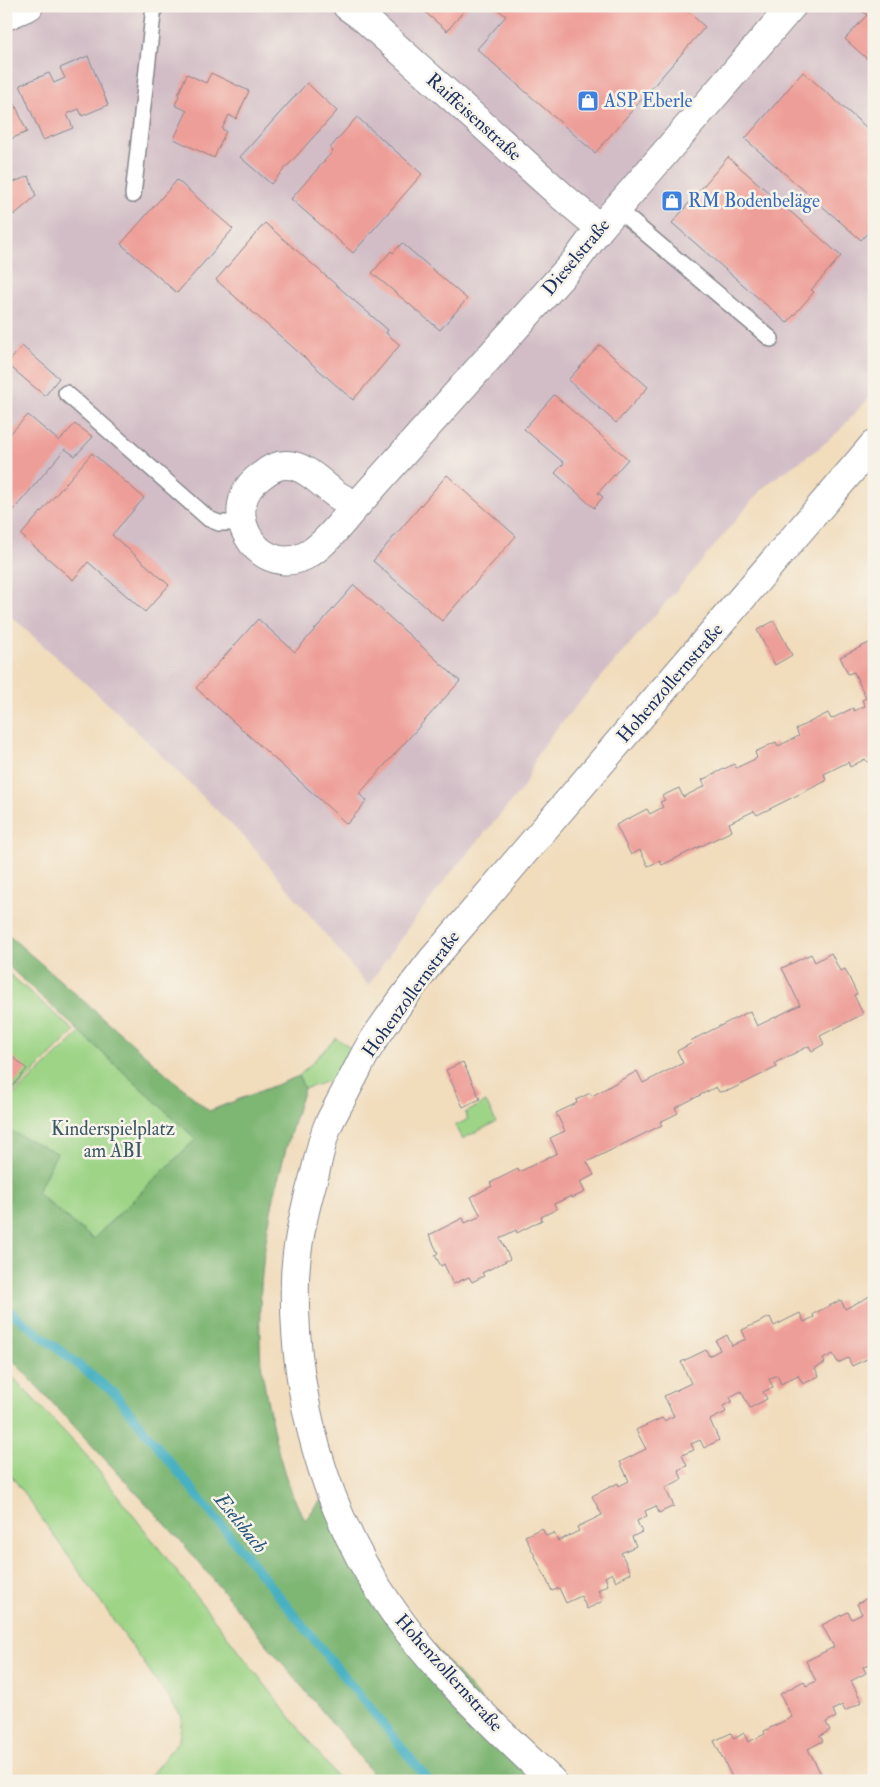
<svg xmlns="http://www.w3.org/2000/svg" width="880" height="1787" font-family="'IM FELL Double Pica',serif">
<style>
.industrial{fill:#d2bdc6}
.green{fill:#9dd486;stroke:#5c8272}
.forest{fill:#7eb673;stroke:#4c7268}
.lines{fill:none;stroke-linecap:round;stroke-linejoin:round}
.stream{stroke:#46b1c3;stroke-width:9}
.building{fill:#ee9e98}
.lane-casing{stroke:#86868d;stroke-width:18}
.street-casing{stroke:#86868d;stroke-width:30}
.lane{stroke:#fff;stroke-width:15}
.street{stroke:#fff;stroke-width:28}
.labels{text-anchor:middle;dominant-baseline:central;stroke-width:5;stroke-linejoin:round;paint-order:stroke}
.shop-label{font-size:19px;fill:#366cbe;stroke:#f7f3e8;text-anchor:start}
.street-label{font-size:19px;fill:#1b2f5e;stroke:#f7f3e8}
.park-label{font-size:19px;fill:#3c5868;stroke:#f7f3e8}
.water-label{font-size:20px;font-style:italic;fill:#28567c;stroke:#f7f3e8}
</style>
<rect width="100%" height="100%" fill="#f7f3e8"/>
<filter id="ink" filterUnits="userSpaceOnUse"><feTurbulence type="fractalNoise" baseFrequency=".02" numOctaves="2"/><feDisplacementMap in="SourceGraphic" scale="10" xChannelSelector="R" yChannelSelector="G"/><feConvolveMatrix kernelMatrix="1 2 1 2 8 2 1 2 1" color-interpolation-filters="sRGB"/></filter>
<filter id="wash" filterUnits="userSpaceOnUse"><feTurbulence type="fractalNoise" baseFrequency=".0096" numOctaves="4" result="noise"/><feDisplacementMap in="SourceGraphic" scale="20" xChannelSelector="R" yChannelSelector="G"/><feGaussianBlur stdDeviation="1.12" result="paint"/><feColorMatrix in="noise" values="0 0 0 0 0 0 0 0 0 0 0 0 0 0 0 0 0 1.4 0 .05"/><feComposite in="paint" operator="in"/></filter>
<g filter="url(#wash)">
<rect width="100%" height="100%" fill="#f1dcbc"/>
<polygon class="industrial" points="6,6 874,6 874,392 839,431 818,449 774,479 760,491 701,562 551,735 537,755 523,788 450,874 405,932 368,986 251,844 115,710 6,612"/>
<g class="green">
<polygon points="6,971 74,1031 6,1101"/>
<polygon points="81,1032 196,1139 93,1239 37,1193 10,1131 6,1129 6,1103"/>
<polygon points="336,1038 364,1057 338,1078 304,1089 299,1076"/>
<polygon points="486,1102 496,1122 462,1139 455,1126 468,1119 465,1113"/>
<polygon points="6,1370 87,1456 340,1781 146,1781 179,1740 182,1717 6,1468"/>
</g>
<path class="forest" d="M6 933 209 1111 299 1076 304 1089C277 1174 257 1251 260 1341 260 1365 265 1390 270 1413 277 1450 286 1487 305 1520L329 1490 366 1569 552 1781H378L352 1747 181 1541 6 1353V1129L57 1153 37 1193 93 1239 196 1139 6 964Z"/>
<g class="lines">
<polyline class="stream" points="6,1308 114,1393 429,1781"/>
</g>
<g id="blocks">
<g class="building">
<polygon points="418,6 468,6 447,31"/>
<polygon points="498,6 682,6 705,27 595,153 477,49 506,16 496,8"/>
<polygon points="860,6 874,6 874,65 845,39 867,15 858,8"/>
<polygon points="88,56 108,105 82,116 79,109 67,114 73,128 43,140 20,85 49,73 54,83 65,78 60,68"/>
<polygon points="803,72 874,134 874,226 861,240 745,139"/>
<polygon points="211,73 249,91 236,119 229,115 222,129 226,131 214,158 174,139 187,111 175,105 179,96 178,95 187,74 206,83"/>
<polygon points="307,83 337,111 271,184 240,157"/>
<polygon points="15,104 27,132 6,141 6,107"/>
<polygon points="357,117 422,174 353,253 291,199 333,151 330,148"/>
<polygon points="728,157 841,256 811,290 814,292 787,323 672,223"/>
<polygon points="29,176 36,196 14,215 6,197 6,185"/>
<polygon points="177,180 233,229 177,293 121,244"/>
<polygon points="265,223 388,330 386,333 400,345 353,400 216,280"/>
<polygon points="402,243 467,299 440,330 372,273 391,251 393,253"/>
<polygon points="600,345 648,387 616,423 568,380"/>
<polygon points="22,346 59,378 45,396 7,364"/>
<polygon points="554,395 628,459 598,493 603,497 594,508 555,473 564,463 524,429"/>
<polygon points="28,415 59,441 75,424 93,437 75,456 65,449 10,514 6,511 6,438"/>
<polygon points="92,453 144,498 112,535 169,585 145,612 88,562 73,580 21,535"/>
<polygon points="447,475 516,536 442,621 373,561"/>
<polygon points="354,585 460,681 359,794 367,801 347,824 196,688 258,619 295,652"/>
<polygon points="774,621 792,655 775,665 757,630"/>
<polygon points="869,643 874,653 874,759 867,762 865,759 850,767 848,762 824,774 826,781 757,815 754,811 729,823 732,831 662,865 660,861 648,866 640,850 631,855 616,825 647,809 650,814 663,807 660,802 665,800 662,796 679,788 683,797 705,786 702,780 734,764 736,768 757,758 755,752 776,742 778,746 799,736 796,729 828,713 831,719 853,708 854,711 865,706 862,700 866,698 854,672 848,674 840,657"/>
<polygon points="831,953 840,971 845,969 857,994 854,995 863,1014 820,1036 824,1044 812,1051 809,1046 775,1063 777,1067 730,1090 719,1092 716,1087 675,1108 678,1113 660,1122 662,1125 587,1162 594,1175 580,1182 585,1192 572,1198 571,1196 554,1204 557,1209 541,1217 542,1220 517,1233 516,1230 500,1238 510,1259 482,1273 484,1276 472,1282 469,1277 453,1284 444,1264 441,1266 435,1255 438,1253 429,1235 463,1218 465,1223 481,1216 471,1197 492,1186 490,1183 518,1169 519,1172 557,1153 550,1138 565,1131 556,1113 577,1103 576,1100 590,1093 592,1096 637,1071 643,1083 683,1063 677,1051 692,1043 690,1041 750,1011 757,1026 800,1005 782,968 811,954 815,962"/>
<polygon points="6,1051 27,1069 6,1093"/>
<polygon points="463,1062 480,1099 463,1107 446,1070"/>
<polygon points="870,1296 872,1302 874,1301 874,1368 869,1358 852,1366 848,1358 838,1363 833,1354 823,1359 825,1363 815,1368 819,1376 803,1384 798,1375 781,1384 777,1375 769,1379 773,1387 763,1392 767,1399 750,1408 741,1391 730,1397 732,1401 723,1406 726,1412 710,1420 719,1440 704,1448 700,1440 691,1444 694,1450 682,1455 687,1466 678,1470 682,1479 665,1488 674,1506 659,1513 656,1506 645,1511 647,1516 637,1521 642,1532 632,1537 636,1546 621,1553 631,1573 616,1581 612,1573 605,1577 608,1585 598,1590 603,1601 587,1609 581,1596 566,1603 559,1588 552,1591 525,1536 542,1528 546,1536 554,1533 558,1541 579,1531 577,1527 602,1515 592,1496 618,1483 619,1486 629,1481 620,1462 646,1449 636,1430 662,1418 664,1421 674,1416 664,1396 691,1383 681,1362 706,1350 709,1356 720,1350 716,1341 727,1335 732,1346 739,1342 746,1339 742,1330 770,1317 774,1326 800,1313 804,1322 814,1317 813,1314 841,1300 845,1309"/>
<polygon points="869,1597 874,1607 874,1658 872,1659 874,1662 863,1667 866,1673 851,1681 862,1702 845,1711 842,1705 833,1710 836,1717 826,1722 830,1730 820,1736 823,1741 808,1749 821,1774 808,1781 804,1781 801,1776 794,1779 795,1781 734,1781 714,1741 731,1733 734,1739 744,1733 748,1742 765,1734 764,1731 792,1717 780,1694 804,1681 806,1686 816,1681 806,1661 834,1647 822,1625 848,1612 852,1619 862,1614 857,1604"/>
</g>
</g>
</g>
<g filter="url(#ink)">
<use href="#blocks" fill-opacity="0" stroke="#86868d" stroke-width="1"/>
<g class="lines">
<g class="lane-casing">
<g id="lane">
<polyline points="133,195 154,6"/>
<polyline points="617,209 771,339"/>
<polyline points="66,393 209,519 219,523 243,523"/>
</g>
</g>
<g class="street-casing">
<g id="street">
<polyline points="347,6 365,19 564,198 600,228"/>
<polyline points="6,16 29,6"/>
<path d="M357 505C350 502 343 499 337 495 321 484 305 464 285 465 277 465 267 471 261 476 216 506 256 579 305 556 324 547 343 520 357 505L577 259 600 228 792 6"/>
<path d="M552 1781C494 1726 434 1671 389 1605 324 1511 292 1393 295 1279 296 1243 305 1207 315 1173 319 1157 322 1138 329 1123 336 1109 344 1095 351 1081 358 1069 363 1056 371 1044 390 1015 411 987 432 960L874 444"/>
</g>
</g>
<use href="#lane" class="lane"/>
<use href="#street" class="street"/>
</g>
</g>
<defs>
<g id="shop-square" transform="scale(1.125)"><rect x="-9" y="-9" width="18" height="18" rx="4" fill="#3f7fe0" stroke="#f7f3e8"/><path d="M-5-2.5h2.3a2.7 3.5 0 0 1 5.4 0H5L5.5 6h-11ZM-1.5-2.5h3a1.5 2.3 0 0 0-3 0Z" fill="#fff"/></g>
</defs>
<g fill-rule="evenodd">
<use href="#shop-square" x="588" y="101"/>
<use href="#shop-square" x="672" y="201"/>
</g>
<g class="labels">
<g class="shop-label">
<text x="604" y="101">ASP Eberle</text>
<text x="688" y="201">RM Bodenbeläge</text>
</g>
<g class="street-label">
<text transform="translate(474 117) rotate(42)">Raiffeisenstraße</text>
<text transform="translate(576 257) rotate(-50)">Dieselstraße</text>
<text transform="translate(670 683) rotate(-49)">Hohenzollernstraße</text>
<text transform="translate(411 994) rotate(-54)">Hohenzollernstraße</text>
<text transform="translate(449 1673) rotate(48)">Hohenzollernstraße</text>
</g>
<g class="park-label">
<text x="113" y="1129">Kinderspielplatz<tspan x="113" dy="22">am ABI</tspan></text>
</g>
<g class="water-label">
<text transform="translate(241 1523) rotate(51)">Eselsbach</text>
</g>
</g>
<rect width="880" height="1787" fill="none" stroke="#f7f3e8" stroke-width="25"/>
</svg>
